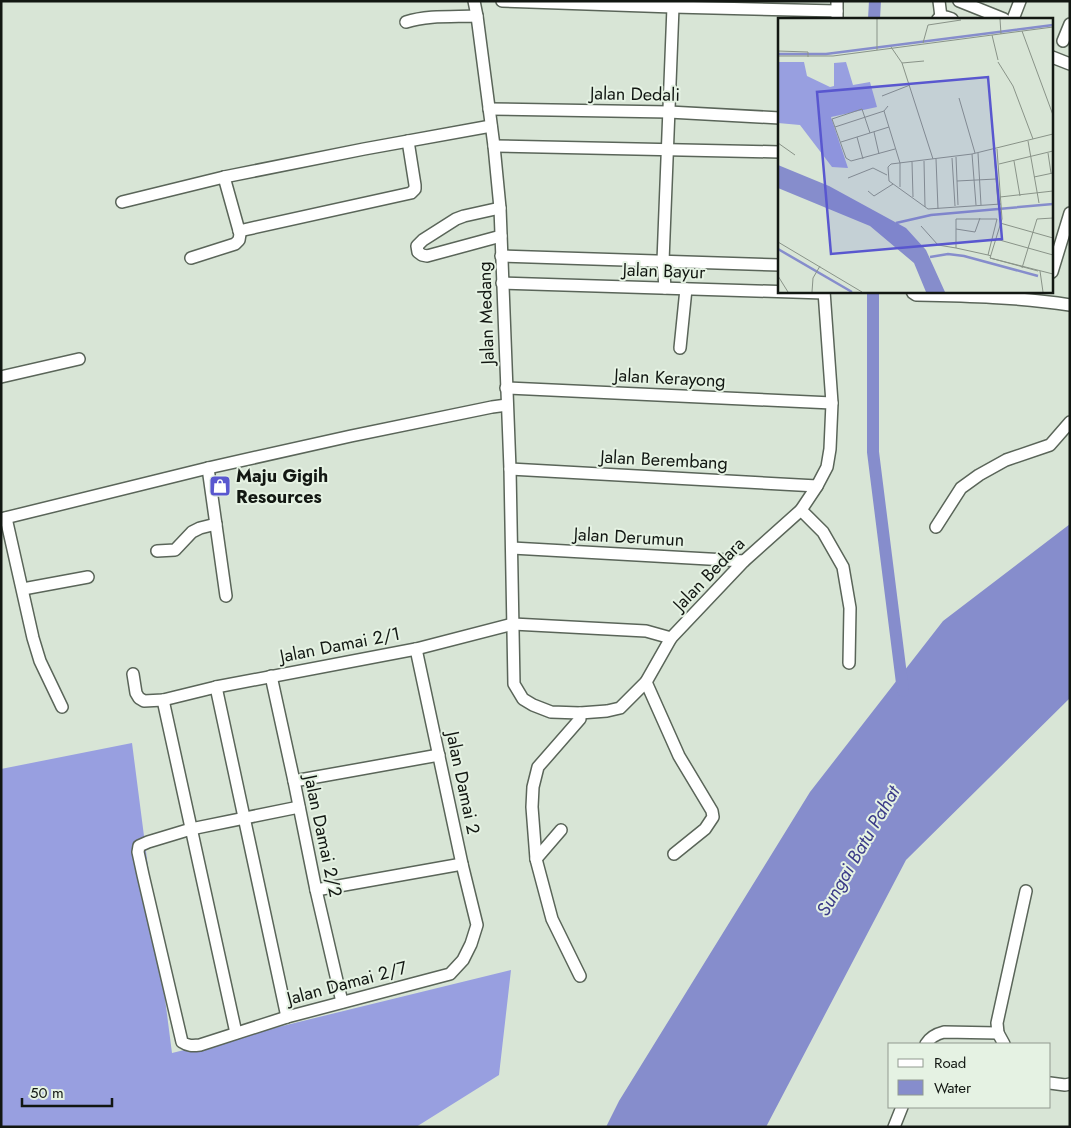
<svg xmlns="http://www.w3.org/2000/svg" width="1071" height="1128" font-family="Jost,sans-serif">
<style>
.forest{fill:#989fe0}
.water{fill:#868dcc}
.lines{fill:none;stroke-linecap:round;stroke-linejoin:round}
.canal{stroke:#868dcc;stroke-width:12}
.minor-casing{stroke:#5a6559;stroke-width:14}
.minor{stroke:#fff;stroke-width:11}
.labels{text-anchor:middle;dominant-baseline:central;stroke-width:4;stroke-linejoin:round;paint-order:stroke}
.street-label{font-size:18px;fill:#121712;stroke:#e5f2e3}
.poi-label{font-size:18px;font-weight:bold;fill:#121712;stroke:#e5f2e3;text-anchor:start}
.water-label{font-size:19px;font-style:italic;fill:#3b3b88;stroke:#e5f2e3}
.inset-river{fill:none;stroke:#868dcc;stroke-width:2.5}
.inset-road{fill:none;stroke:#899388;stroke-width:1}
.view{fill:#5957cf;fill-opacity:0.15;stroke:#5957cf;stroke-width:2.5}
.inset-edge{fill:none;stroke:#121712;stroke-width:2.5}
</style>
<rect width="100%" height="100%" fill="#d8e5d6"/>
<polygon class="forest" points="132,743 172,1053 511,970 499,1075 416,1127 1,1127 1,769"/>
<polygon class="water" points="1070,524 1070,698 906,860 766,1127 606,1127 619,1101 810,792 943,621"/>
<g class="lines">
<g class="canal">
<polyline points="874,19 875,1"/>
<polyline points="873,291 873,452 903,691"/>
</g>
<g class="minor-casing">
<g id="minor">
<polyline points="474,1 477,16 494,146 500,208 510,469 514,684 523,699 533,705 551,712 580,713 607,711 620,708 646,682 671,638 744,561 801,510 817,486 827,467 830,449 832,403 824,291"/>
<polyline points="502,1 673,7 837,11"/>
<polyline points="939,1 941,17"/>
<polyline points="959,1 1004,19"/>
<polyline points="837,19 837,1"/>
<path d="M938 19C943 15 947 17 952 19"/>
<polyline points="1013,19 1020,1"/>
<path d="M406 22C428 15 453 17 477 16"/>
<polyline points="1063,41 1070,24"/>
<polyline points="1052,57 1070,64"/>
<polyline points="489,109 669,112 780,118"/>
<polyline points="494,146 780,152"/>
<polyline points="122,202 224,177 364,149 491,126"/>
<polyline points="500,208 464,216 456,219 423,240 417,246 418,252 422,255 427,256 501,236"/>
<polyline points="239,231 411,193 415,189 415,185 408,141"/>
<polyline points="501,256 780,265"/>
<polyline points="191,258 235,244 239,240 240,234 238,227 224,177"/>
<polyline points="1052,272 1070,213"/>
<polyline points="502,283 824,293"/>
<polyline points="665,288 663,261 673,7"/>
<path d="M912 291 913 293 916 295C967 296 1019 297 1070 305"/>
<polyline points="680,348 686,289"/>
<polyline points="1,377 79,359"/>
<polyline points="506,388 832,403"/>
<polyline points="208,468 226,596"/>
<polyline points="510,469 817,486"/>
<polyline points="801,510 823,532 843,567 850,608 849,663"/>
<polyline points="6,518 33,638 40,661 62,707"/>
<polyline points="1,519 208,468 351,436 492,407 507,405"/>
<polyline points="936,527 961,488 979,475 1006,460 1050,445 1070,422"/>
<polyline points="512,548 744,561"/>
<polyline points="157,551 175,550 192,532 200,528 216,524"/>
<polyline points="23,589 88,577"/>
<polyline points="133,674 136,693 139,698 144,701 163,700 216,687 416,649 513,624 646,631 671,638"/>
<polyline points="271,676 294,781 316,890 342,1002"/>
<polyline points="646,682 679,756 712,811 713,817 705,829 674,854"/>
<polyline points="216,687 287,1017"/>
<polyline points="163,700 236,1033"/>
<polyline points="580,713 580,719 538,767 533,787 532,807 536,859 552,919 580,976"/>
<polyline points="294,781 439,755"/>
<path d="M299 807 191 829 148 842 139 846 138 852 143 875 182 1042C188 1046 192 1046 200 1045L287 1017 450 974 463 960 471 944 477 925 462 864 416 649"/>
<polyline points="536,859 561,830"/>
<polyline points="316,890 462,864"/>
<path d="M926 1044C930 1037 936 1034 944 1032L998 1033"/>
<polyline points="1004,1044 998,1033 997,1023 1026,891"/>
<polyline points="1050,1083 1065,1085 1070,1084"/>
<polyline points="894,1127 902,1107"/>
</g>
</g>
<use href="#minor" class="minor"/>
</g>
<defs>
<g id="shop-square" transform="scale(1.125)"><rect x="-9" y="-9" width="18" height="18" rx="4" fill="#5957cf" stroke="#e5f2e3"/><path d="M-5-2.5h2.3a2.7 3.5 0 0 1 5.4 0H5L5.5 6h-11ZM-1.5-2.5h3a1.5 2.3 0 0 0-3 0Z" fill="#fff"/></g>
</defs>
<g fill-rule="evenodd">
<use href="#shop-square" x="220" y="486"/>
</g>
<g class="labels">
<g class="street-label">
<text transform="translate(635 94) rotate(1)">Jalan Dedali</text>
<text transform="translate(664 271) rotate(2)">Jalan Bayur</text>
<text transform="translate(486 313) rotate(-92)">Jalan Medang</text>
<text transform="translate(670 378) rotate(3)">Jalan Kerayong</text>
<text transform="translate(664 460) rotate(3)">Jalan Berembang</text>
<text transform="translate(629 537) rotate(3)">Jalan Derumun</text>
<text transform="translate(709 574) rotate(-46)">Jalan Bedara</text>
<text transform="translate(340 645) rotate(-11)">Jalan Damai 2/1</text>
<text transform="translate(463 783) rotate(78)">Jalan Damai 2</text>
<text transform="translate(323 836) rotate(78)">Jalan Damai 2/2</text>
<text transform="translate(347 983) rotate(-15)">Jalan Damai 2/7</text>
</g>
<g class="poi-label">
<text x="236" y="476">Maju Gigih<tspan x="236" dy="21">Resources</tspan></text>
</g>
<g class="water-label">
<text transform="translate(858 851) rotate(-60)">Sungai Batu Pahat</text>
</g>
</g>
<g transform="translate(778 18)">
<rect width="275" height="275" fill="#d8e5d6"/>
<path d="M0 44H26L29 58 52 69 56 68V45L68 44 75 67 92 64 99 89 53 99 70 150 54 149 22 107 0 105Z" fill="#989fe0"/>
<path d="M0 147 51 168 128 210 148 232 167 274H148L136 245 92 208 0 170Z" fill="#868dcc"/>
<path class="inset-river" d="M0 36H48L275 7M118 205 153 197 275 186M0 231 74 274M152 239 170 236 186 238 260 258"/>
<path class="inset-road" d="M222 1 223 16M244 13 275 97M214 17 220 42M145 25 150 7 183 2M113 29 124 45 155 141M99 32V1M0 33 30 34V39M0 38H55L275 9M220 44 235 68 255 121M124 45 146 43M104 78 132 67M181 80 197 135M106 93 122 145V169M57 109 106 93 110 88M96 114 101 136M92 115 84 91 54 101 68 140 73 143 117 131M79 119 85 141M250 123 261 185M63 124 111 109M0 125 17 137M216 131 220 186M200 135 203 187M270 135 273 155M194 136 198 187M178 139 180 187M174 140 177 188M158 141 160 191M146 143 147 189M236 143 242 178M134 144 135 179M221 146 275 133M256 159 275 155M70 160 95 150 109 157M179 163 218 161M90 173 96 178 115 166M222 179 275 173M223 186 150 191 111 163 110 149 113 146 194 136 275 116M222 205 275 220M143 208 160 227 178 230M178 211 197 214 202 200M218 221 275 237M0 224 84 274M210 237 219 201H178V230L210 237 213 238M212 240 224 201 219 131M212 240 275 256M212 240 260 253M244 250 259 201 275 200M262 253 265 274M0 258 10 274M34 274 35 260 42 248"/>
<path class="view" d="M210 59 224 221 53 236 39 74Z"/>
<rect width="275" height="275" class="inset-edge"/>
</g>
<rect width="1071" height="1128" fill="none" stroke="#121712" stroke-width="5"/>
<rect x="888" y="1043" width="162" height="65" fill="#e5f2e3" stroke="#919a8f"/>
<rect x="898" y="1059" width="25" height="8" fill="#ffffff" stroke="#919a8f"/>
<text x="934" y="1068" font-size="15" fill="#121712">Road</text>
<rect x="898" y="1080" width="25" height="15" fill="#868dcc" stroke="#919a8f"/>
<text x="934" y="1093" font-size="15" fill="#121712">Water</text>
<path d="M22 1098v8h90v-8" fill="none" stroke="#121712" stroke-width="2.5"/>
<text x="30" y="1098" font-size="15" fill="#121712" stroke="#e5f2e3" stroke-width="4" paint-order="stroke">50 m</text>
</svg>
